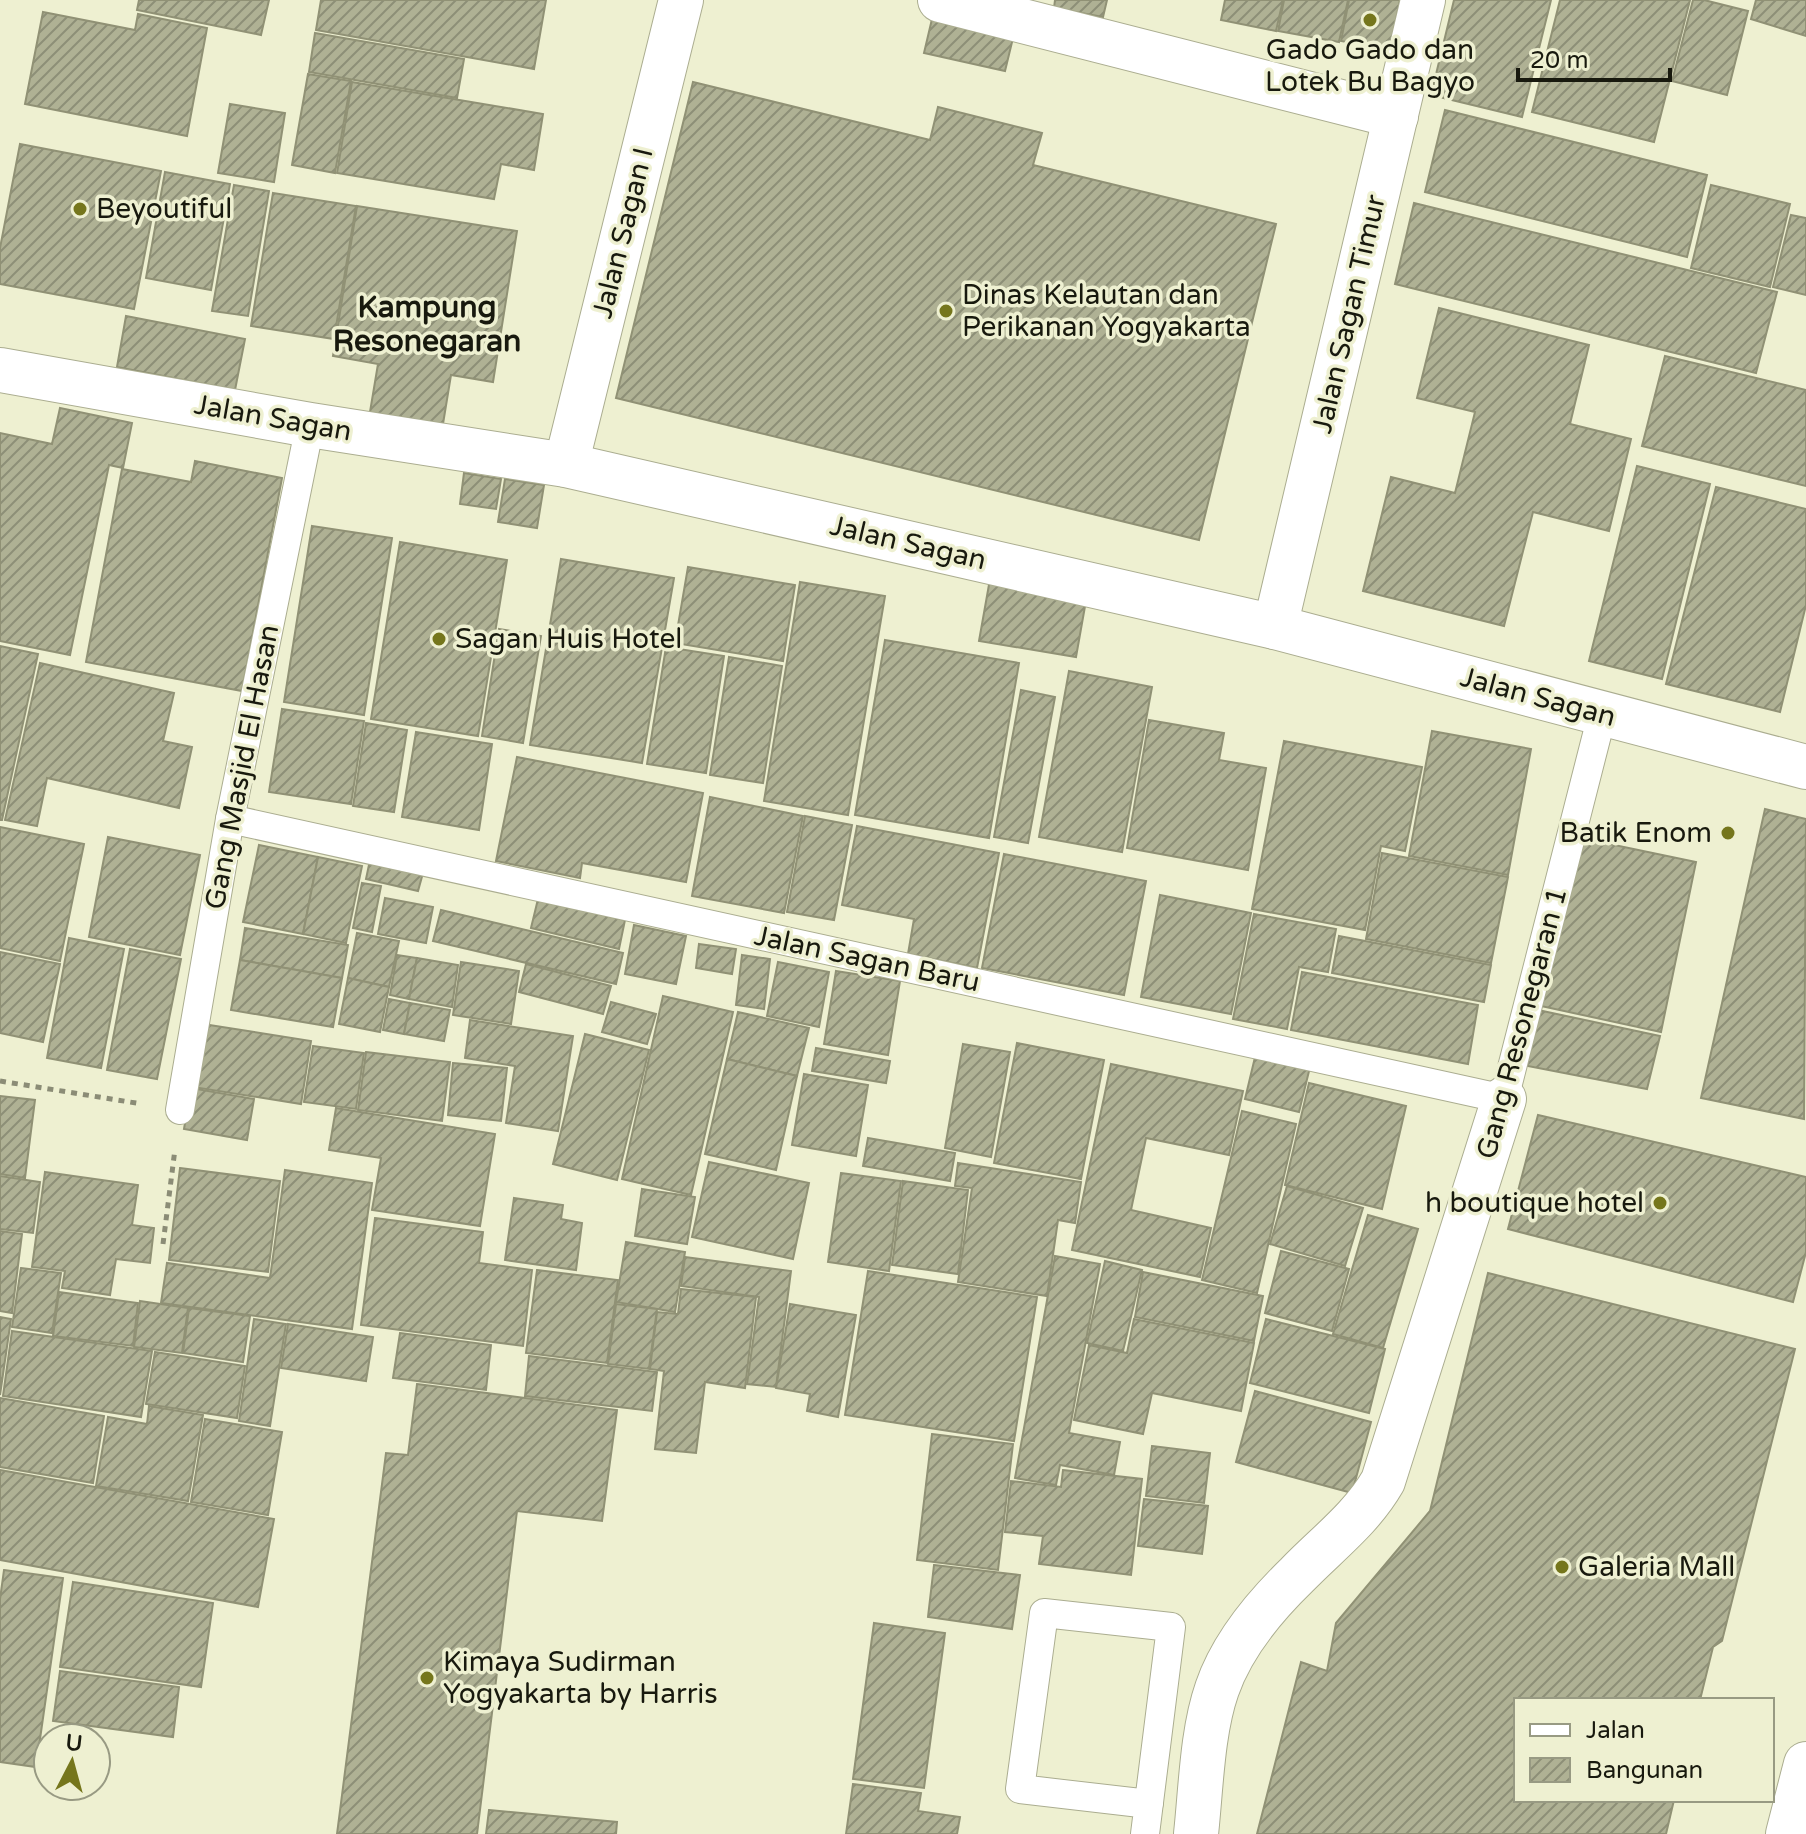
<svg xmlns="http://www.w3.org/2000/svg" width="1806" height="1834" font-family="'Varela Round',sans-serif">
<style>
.building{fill:url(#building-hatch);stroke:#909175;stroke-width:2}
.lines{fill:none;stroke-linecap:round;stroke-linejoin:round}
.lane-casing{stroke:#abad90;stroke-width:30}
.street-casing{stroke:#abad90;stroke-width:46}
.secondary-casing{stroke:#abad90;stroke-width:46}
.path{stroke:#8b8c76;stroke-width:5;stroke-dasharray:6 6;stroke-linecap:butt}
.lane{stroke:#fff;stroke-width:28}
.street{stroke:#fff;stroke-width:44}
.secondary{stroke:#fff;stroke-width:44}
.poi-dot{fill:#75761c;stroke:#eef0d1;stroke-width:3}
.labels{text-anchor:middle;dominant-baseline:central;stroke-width:7;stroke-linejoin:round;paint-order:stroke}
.poi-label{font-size:28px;fill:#18190e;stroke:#eef0d1;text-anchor:start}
.street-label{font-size:28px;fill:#18190e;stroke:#eef0d1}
.neighbourhood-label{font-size:30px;font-weight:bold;fill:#18190e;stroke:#eef0d1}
</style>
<defs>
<pattern id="building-hatch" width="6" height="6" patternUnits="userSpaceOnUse" patternTransform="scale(2)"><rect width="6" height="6" fill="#afb194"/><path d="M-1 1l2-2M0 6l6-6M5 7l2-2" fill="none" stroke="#8d8f77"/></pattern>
</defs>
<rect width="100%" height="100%" fill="#eef0d1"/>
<g class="building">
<polygon points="139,0 269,0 261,35 137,10"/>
<polygon points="321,0 546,0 534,69 316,30"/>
<polygon points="1055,0 1107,0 1103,17 1054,8"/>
<polygon points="1225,0 1283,0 1276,31 1221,20"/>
<polygon points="1284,0 1348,0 1339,42 1278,31"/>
<polygon points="1349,0 1400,0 1390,50 1341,41"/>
<polygon points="1454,0 1551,0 1522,117 1431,95"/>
<polygon points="1560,0 1690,0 1654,142 1532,112"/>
<polygon points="1693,0 1704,0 1748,11 1727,95 1672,81"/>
<polygon points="1756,0 1806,0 1806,36 1751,19"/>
<polygon points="43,12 135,30 138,14 207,28 187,136 25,104"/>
<polygon points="932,19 1013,38 1005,71 924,53"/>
<polygon points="315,33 464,59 457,98 309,72"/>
<polygon points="308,74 351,81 335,173 292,165"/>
<polygon points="352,82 543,114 534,170 501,164 494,199 337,173"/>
<polygon points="693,82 930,140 938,107 1042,133 1033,165 1276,224 1199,540 616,398"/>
<polygon points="230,104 285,113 274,182 218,173"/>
<polygon points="1445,110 1707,175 1687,257 1425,192"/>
<polygon points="20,144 161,171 134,309 0,284 0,248"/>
<polygon points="165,172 230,184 211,290 146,278"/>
<polygon points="234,185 269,191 248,316 212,311"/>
<polygon points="1711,185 1790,204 1770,287 1691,268"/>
<polygon points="273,193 356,206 334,339 251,326"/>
<polygon points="1414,203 1777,292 1756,373 1395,284"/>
<polygon points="357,206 517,231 493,382 451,375 442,430 369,418 378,364 333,356"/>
<polygon points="1791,215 1806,218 1806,295 1773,287"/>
<polygon points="1439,308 1589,345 1570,424 1631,439 1609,531 1533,512 1504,626 1363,591 1391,477 1455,493 1475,412 1417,398"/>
<polygon points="126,316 245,339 235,390 117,367"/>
<polygon points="1665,356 1806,390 1806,486 1642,446"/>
<polygon points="60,408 132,423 123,468 109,465 70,655 0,641 0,433 52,444"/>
<polygon points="195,461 282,478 242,691 86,662 122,469 191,482"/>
<polygon points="1637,466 1710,484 1662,679 1589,661"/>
<polygon points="464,473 501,479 496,509 460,504"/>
<polygon points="505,479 544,485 537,528 498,522"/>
<polygon points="1716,487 1806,509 1806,605 1780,712 1666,684"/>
<polygon points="312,526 392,538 364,715 284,702"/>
<polygon points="400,542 507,560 478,736 371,719"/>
<polygon points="561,559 674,578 642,763 530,745"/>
<polygon points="688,567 795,585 783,661 675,643"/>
<polygon points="990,579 1087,595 1076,657 979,641"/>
<polygon points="800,582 885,596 848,815 764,801"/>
<polygon points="499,629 541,636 523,743 482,736"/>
<polygon points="885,640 1019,663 989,838 855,815"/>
<polygon points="0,646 38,654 2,820 0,820"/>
<polygon points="666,647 724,656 706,773 647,764"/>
<polygon points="729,657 782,666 763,783 710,775"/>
<polygon points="40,663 174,693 163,741 192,747 179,808 47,778 37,826 5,820"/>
<polygon points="1069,671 1152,687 1122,852 1039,837"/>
<polygon points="1021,690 1055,697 1028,843 994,837"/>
<polygon points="282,709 364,721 351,804 269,792"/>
<polygon points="1149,720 1224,733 1219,760 1266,768 1248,870 1127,848"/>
<polygon points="366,723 407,730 394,812 353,806"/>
<polygon points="1432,731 1531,749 1508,875 1409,856"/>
<polygon points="416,732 492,744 479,830 402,817"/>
<polygon points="1284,741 1422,767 1405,851 1381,846 1365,930 1252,909"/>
<polygon points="517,757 703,793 686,882 582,863 580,878 496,861"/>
<polygon points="710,797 803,816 784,913 692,896"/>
<polygon points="1765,809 1806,819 1804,1119 1701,1098"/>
<polygon points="805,816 852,825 834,920 787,912"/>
<polygon points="857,826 999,853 977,968 908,954 914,919 842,905"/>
<polygon points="0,827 84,844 60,961 0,948"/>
<polygon points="108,837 200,855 180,955 89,937"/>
<polygon points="1576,837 1696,862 1661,1032 1541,1006"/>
<polygon points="259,845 318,857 303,934 243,922"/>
<polygon points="1382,853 1508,877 1491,963 1366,939"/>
<polygon points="1004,854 1146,881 1124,995 982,968"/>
<polygon points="318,857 362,866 346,943 303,934"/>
<polygon points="370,860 423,873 418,891 366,879"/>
<polygon points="362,883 381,886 372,932 353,928"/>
<polygon points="1160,895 1251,913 1231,1014 1141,997"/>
<polygon points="385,898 433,907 426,943 378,934"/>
<polygon points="538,899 625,920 619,949 531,928"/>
<polygon points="441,910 623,953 616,984 433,941"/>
<polygon points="1254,914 1336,929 1328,972 1299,967 1287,1029 1233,1019"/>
<polygon points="634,925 686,936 676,984 625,974"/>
<polygon points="245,928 348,945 342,978 240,960"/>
<polygon points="357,933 399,941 389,987 348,978"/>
<polygon points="1339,936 1491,965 1484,1002 1332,973"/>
<polygon points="69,938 124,949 101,1068 47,1058"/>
<polygon points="699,944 736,949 732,974 696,968"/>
<polygon points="130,949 181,959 157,1079 107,1070"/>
<polygon points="0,952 60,964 43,1042 0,1033"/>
<polygon points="397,955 417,958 409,999 390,995"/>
<polygon points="742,955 770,959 764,1009 736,1005"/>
<polygon points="417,958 458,965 452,1007 409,999"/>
<polygon points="240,960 342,978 333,1027 231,1010"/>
<polygon points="461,962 519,971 511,1024 453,1015"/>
<polygon points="778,962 829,972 819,1027 767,1016"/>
<polygon points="526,964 611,986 603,1014 519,992"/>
<polygon points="836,971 900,981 888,1055 824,1044"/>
<polygon points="1302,972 1478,1005 1468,1064 1291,1030"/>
<polygon points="348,978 389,987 380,1032 339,1024"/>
<polygon points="663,996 733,1012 691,1195 622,1179"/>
<polygon points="389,999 410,1003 404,1034 383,1030"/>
<polygon points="611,1002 656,1014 647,1044 602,1032"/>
<polygon points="410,1003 450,1010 444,1041 404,1034"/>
<polygon points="1538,1010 1660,1036 1647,1089 1518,1064"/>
<polygon points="738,1012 809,1028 797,1076 727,1059"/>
<polygon points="470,1020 573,1036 558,1131 506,1123 515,1066 465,1058"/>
<polygon points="203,1024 311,1041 301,1104 193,1087"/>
<polygon points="585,1034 649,1050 617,1180 553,1164"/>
<polygon points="1017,1043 1104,1060 1081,1179 994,1163"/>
<polygon points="963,1044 1010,1052 991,1157 945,1148"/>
<polygon points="313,1046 364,1053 356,1109 304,1102"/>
<polygon points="816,1048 890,1061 886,1083 812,1071"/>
<polygon points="366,1052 450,1062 442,1121 358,1110"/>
<polygon points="1256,1053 1310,1067 1299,1112 1245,1099"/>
<polygon points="727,1059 797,1076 776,1170 705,1154"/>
<polygon points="453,1063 507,1068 501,1121 448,1115"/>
<polygon points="1111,1064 1243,1091 1229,1155 1146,1138 1131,1210 1211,1228 1200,1277 1072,1250"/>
<polygon points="804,1074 868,1085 856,1156 792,1145"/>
<polygon points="1309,1083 1406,1106 1382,1209 1285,1185"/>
<polygon points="191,1088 254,1099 247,1140 184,1129"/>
<polygon points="0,1096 35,1100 25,1178 0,1174"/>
<polygon points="336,1108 495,1134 480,1226 372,1210 381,1158 329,1150"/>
<polygon points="1242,1111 1296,1124 1257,1293 1202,1280"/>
<polygon points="1538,1115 1806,1177 1806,1252 1793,1302 1508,1229"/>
<polygon points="868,1138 955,1153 950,1181 863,1166"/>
<polygon points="709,1162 809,1183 793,1259 692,1237"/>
<polygon points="958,1163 1081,1182 1075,1223 1058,1220 1047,1296 958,1282 972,1188 955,1186"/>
<polygon points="180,1168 280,1181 268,1272 169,1260"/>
<polygon points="285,1170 372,1183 352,1329 161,1303 167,1263 270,1278"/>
<polygon points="45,1172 138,1185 132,1225 154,1228 150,1263 116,1259 110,1295 62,1288 65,1271 32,1267"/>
<polygon points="841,1173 901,1181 889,1271 828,1262"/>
<polygon points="0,1176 40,1182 33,1233 0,1229"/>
<polygon points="903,1181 968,1190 958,1274 892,1265"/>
<polygon points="1287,1186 1363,1208 1345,1266 1270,1244"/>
<polygon points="642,1189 695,1197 687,1244 635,1236"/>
<polygon points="514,1198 563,1205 561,1219 582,1223 576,1270 505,1260"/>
<polygon points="1368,1215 1418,1229 1383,1348 1333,1334"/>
<polygon points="375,1218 483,1232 479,1263 532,1270 523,1346 361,1325"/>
<polygon points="0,1231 22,1234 12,1313 0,1311"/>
<polygon points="626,1242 685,1252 675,1312 616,1302"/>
<polygon points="1281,1251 1349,1269 1332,1331 1265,1313"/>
<polygon points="1055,1256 1100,1264 1069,1433 1120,1442 1114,1475 1060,1465 1056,1485 1015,1478"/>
<polygon points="685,1257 791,1271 776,1387 747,1384 759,1297 681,1286"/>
<polygon points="1105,1261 1142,1270 1123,1351 1087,1343"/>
<polygon points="21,1268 61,1273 52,1333 12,1327"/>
<polygon points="537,1270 618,1280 607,1363 526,1353"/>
<polygon points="868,1271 1037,1297 1014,1441 845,1415"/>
<polygon points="1143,1272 1263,1296 1254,1341 1135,1317"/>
<polygon points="1488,1273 1795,1349 1722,1641 1713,1647 1700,1700 1516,1700 1516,1800 1674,1800 1666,1834 1257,1834 1301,1662 1327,1671 1336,1623 1430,1511"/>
<polygon points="681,1289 756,1297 745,1388 705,1382 696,1453 655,1449 664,1371 650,1369 657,1312 678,1314"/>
<polygon points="59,1292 138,1303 133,1346 53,1336"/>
<polygon points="140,1301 188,1308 182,1353 134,1347"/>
<polygon points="616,1304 657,1309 649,1369 608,1364"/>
<polygon points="790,1304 856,1315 838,1417 807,1411 810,1394 776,1388"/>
<polygon points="189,1308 250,1316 243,1362 183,1353"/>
<polygon points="0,1317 11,1319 0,1395"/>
<polygon points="254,1319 286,1324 270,1426 239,1421"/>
<polygon points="1134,1319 1254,1343 1241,1411 1152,1393 1143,1434 1074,1420 1089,1345 1127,1353"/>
<polygon points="1266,1319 1385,1349 1369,1413 1250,1383"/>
<polygon points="288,1324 373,1337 366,1381 281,1368"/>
<polygon points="12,1331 152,1351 141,1417 3,1396"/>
<polygon points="400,1333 491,1345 486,1390 393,1378"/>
<polygon points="155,1352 245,1366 237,1418 146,1404"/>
<polygon points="529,1356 657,1372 652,1411 525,1396"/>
<polygon points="417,1384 617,1410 602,1521 517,1511 477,1834 337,1834 386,1453 408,1455"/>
<polygon points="1255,1391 1371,1422 1352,1493 1236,1462"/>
<polygon points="0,1398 104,1416 93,1483 0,1467"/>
<polygon points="149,1406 203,1415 188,1501 96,1486 108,1417 147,1424"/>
<polygon points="205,1419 282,1432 268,1515 191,1502"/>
<polygon points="932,1434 1013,1444 998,1570 917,1560"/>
<polygon points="1152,1446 1210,1453 1204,1503 1146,1496"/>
<polygon points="0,1470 274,1519 258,1607 0,1560"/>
<polygon points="1063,1470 1142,1479 1131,1575 1039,1564 1043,1536 1005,1532 1011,1481 1061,1487"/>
<polygon points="1144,1499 1208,1506 1202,1554 1138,1546"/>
<polygon points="934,1565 1020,1575 1012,1629 928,1617"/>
<polygon points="4,1570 63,1578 36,1767 0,1762 0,1599"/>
<polygon points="73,1582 213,1603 201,1687 60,1667"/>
<polygon points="874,1623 945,1633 924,1788 853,1779"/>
<polygon points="60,1671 179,1687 173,1737 53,1721"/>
<polygon points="853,1784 921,1793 918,1811 960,1817 957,1834 846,1834"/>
<polygon points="489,1810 617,1822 616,1834 486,1834"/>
</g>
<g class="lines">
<g class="lane-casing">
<g id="lane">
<polyline points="230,819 1504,1099 1602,715"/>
<polyline points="180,1110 230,819 310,425"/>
<polyline points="1145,1834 1171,1627 1044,1613 1020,1789 1149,1804"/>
</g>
</g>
<g class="street-casing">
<g id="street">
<polyline points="940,0 1396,116"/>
<polyline points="0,370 310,425 566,465 1275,627 1806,767"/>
<polyline points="566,465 681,0"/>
<polyline points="1275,627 1423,0"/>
<path d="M1196 1834C1201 1788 1202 1732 1217 1689 1232 1645 1264 1607 1297 1575 1327 1544 1361 1519 1383 1481L1504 1099"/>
</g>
</g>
<g class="secondary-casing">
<polyline id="secondary" points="1788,1834 1806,1764"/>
</g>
<g class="path">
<polyline points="0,1081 142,1104"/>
<polyline points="163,1244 175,1149"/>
</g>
<use href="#lane" class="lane"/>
<use href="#street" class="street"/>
<use href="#secondary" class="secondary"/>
</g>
<g class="poi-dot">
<circle cx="1370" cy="20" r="8"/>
<circle cx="80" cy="209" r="8"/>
<circle cx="946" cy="311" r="8"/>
<circle cx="439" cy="639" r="8"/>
<circle cx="1728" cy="833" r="8"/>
<circle cx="1660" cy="1203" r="8"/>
<circle cx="1562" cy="1567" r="8"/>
<circle cx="427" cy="1678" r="8"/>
</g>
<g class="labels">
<g class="poi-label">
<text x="1370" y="50" text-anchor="middle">Gado Gado dan<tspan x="1370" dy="32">Lotek Bu Bagyo</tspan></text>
<text x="96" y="209">Beyoutiful</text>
<text x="962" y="295">Dinas Kelautan dan<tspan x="962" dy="32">Perikanan Yogyakarta</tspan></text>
<text x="455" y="639">Sagan Huis Hotel</text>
<text x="1712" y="833" text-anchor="end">Batik Enom</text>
<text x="1644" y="1203" text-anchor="end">h boutique hotel</text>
<text x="1578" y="1567">Galeria Mall</text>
<text x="443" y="1662">Kimaya Sudirman<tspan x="443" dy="32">Yogyakarta by Harris</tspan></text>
</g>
<g class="street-label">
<text transform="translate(623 233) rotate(-76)">Jalan Sagan I</text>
<text transform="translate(1349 314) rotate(-77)">Jalan Sagan Timur</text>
<text transform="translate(273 418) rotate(10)">Jalan Sagan</text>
<text transform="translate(908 543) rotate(13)">Jalan Sagan</text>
<text transform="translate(1538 697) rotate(15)">Jalan Sagan</text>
<text transform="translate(242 767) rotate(-79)">Gang Masjid El Hasan</text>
<text transform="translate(867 959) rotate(12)">Jalan Sagan Baru</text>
<text transform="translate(1522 1023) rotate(-75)">Gang Resonegaran 1</text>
</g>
<g class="neighbourhood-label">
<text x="427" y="307">Kampung<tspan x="427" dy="34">Resonegaran</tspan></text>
</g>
</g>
<rect x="1514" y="1698" width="260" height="104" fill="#eef0d1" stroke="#989a83" stroke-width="2"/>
<rect x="1530" y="1724" width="40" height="12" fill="#ffffff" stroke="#989a83" stroke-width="2"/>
<text x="1586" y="1738" font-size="24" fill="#18190e">Jalan</text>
<rect x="1530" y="1758" width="40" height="24" fill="url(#building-hatch)" stroke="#989a83" stroke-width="2"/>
<text x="1586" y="1778" font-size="24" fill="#18190e">Bangunan</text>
<g transform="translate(72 1762) rotate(6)"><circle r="38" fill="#eef0d1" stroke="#989a83" stroke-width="2"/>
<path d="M0-6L14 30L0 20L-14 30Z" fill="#75761c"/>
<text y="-12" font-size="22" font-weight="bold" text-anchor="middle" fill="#18190e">U</text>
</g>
<path d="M1518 68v12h152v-12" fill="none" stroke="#18190e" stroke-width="4"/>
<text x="1530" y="68" font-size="24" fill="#18190e" stroke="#eef0d1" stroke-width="6" paint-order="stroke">20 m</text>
</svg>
